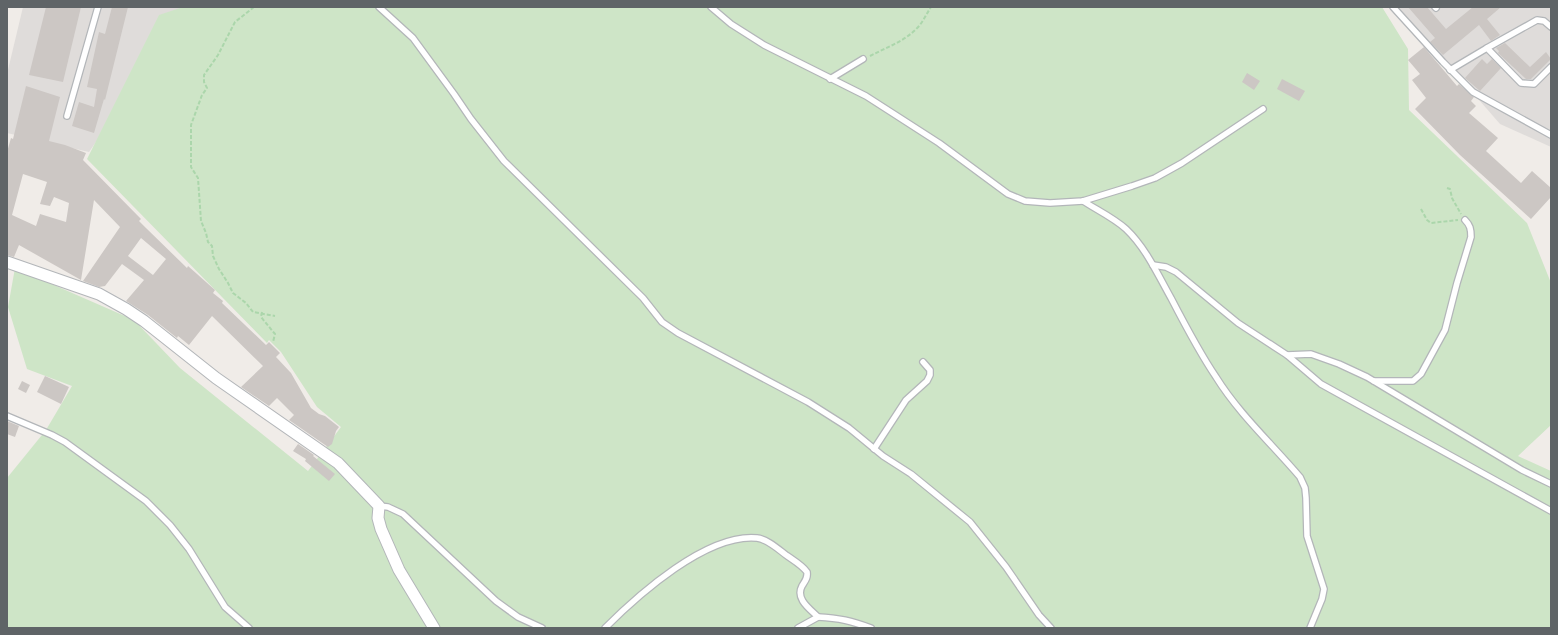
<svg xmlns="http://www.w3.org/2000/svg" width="1558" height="635" font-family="Barlow,sans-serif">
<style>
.industrial{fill:#dfdcda}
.green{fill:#cee5c7}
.building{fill:#ccc7c4;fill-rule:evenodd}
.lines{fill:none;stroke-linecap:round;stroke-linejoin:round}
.lane-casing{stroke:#b3b6b9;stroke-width:8}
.street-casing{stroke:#b3b6b9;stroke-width:13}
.path{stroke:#abd6ab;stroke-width:2;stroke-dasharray:4 2;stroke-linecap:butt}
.lane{stroke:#fff;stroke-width:5.5}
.street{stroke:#fff;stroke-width:11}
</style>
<rect width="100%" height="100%" fill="#f0ece8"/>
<g class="industrial">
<polygon points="23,7 191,7 163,44 89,152 7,133 7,74"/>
<polygon points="1398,7 1551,7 1551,147 1500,124"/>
</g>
<polygon class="green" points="183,7 1382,7 1408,49 1409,110 1527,223 1551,283 1551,425 1518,456 1551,471 1551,628 7,628 7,478 46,430 72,386 27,369 8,307 15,268 134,320 180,368 308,471 341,427 317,407 281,352 269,340 267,343 87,159 159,15"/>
<g class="building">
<polygon points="46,7 81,7 63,82 29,75"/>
<polygon points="112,7 128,7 105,100 104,99 94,133 72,126 79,102 94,107 97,89 87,87 99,32 105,34"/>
<polygon points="1408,7 1427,7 1446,29 1473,7 1501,7 1487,19 1500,35 1491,41 1479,25 1443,55 1430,42 1435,38"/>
<polygon points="1505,43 1530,67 1546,52 1551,59 1531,79 1526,79 1498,53 1499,51 1496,48"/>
<polygon points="1424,47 1457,86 1459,84 1474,97 1471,101 1476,106 1469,113 1498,138 1486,151 1521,183 1532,171 1551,188 1551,197 1531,219 1460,155 1415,109 1426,98 1412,80 1420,74 1408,60"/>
<polygon points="1482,59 1487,64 1492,59 1501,68 1480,91 1465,78"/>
<polygon points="1247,73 1260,81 1254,90 1242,82"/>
<polygon points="1282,79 1305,91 1299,101 1277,89"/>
<path d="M26 86 60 97 49 141 65 145 86 153 83 160 141 219 139 221 146 228 187 268 188 266 215 290 213 293 223 301 222 303 266 345 269 342 280 353 276 357 291 373 311 408 319 414 325 416 339 427 336 431 332 444 328 447 289 420 294 415 277 398 269 406 241 387 263 366 212 316 189 345 178 336 177 338 148 315 126 301 144 280 122 264 105 286 99 287 83 281 120 227 94 200 81 280 19 245 14 257 7 255V152L11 138 13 139ZM23 174 47 182 40 204 50 206 54 197 69 203 66 222 40 214 36 226 12 215ZM141 238 166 259 153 275 128 256Z"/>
<polygon points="45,376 69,387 61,404 37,392"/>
<polygon points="22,381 30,385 26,393 18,389"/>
<polygon points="7,421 19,426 15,437 7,434"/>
<polygon points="298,444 314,455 313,456 335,474 329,481 305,461 306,459 293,451"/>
</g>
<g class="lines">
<g class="lane-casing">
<g id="lane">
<polyline points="379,7 413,38 454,94 471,119 504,161 643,298 662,322 678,333 808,402 849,428 883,456 911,474 970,522 1006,567 1039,615 1051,628"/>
<polyline points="711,7 731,24 764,45 866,96 894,114 939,143 1008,194 1025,201 1050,203 1083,201 1132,186 1155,178 1182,163 1263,109"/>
<polyline points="1393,7 1443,62 1473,92 1551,135"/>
<polyline points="1435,7 1436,8"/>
<polyline points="1487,48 1537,20 1544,21 1551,27"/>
<polyline points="1450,70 1487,48 1521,83 1534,84 1551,67"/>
<polyline points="830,79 863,59"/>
<polyline points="67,116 98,7"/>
<path d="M1083 201C1097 210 1114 218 1126 229 1146 248 1158 275 1171 298 1185 325 1199 352 1216 377 1239 414 1272 444 1300 477L1305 488 1306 498 1307 536 1324 589 1322 599 1310 628"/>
<polyline points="1153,265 1166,267 1176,272 1238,323 1287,355 1311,354 1339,364 1367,377 1522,470 1551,484"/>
<polyline points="1287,355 1321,384 1551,511"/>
<path d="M1374 381H1413L1421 374 1445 330 1457 283 1471 237C1471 229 1470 225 1465 220"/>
<polyline points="7,416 52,435 65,442 146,501 170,525 189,549 225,607 249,628"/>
<polyline points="874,449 906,400 927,381 930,375 930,370 923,362"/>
<polyline points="379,506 388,507 403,514 496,601 518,617 542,628"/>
<path d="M818 617C840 618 851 621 871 628"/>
<path d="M605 628C638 595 707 533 757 538 767 539 778 549 786 555 793 560 802 565 807 572 808 578 805 581 802 586 795 599 810 609 818 617L798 628"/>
</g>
</g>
<g class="street-casing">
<polyline id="street" points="7,262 99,294 126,309 144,321 216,378 338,463 379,506 378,518 381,529 399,570 434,628"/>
</g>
<g class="path">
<polyline points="254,7 235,22 218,55 204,75 204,82 207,88 202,95 191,125 191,167 198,178 201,221 206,233 208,242 212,246 213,256 219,269 228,283 233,293 246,303 253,312 275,316"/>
<path d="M870 56C887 47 906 41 919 26 924 20 927 13 931 7"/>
<polyline points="1447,188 1450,189 1452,198 1461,214"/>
<polyline points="1421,209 1427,220 1431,223 1458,220"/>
<polyline points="262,312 261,317 275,334 273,342"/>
</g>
<use href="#lane" class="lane"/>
<use href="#street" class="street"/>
</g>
<rect width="1558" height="635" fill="none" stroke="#5f6467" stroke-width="16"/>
</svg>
